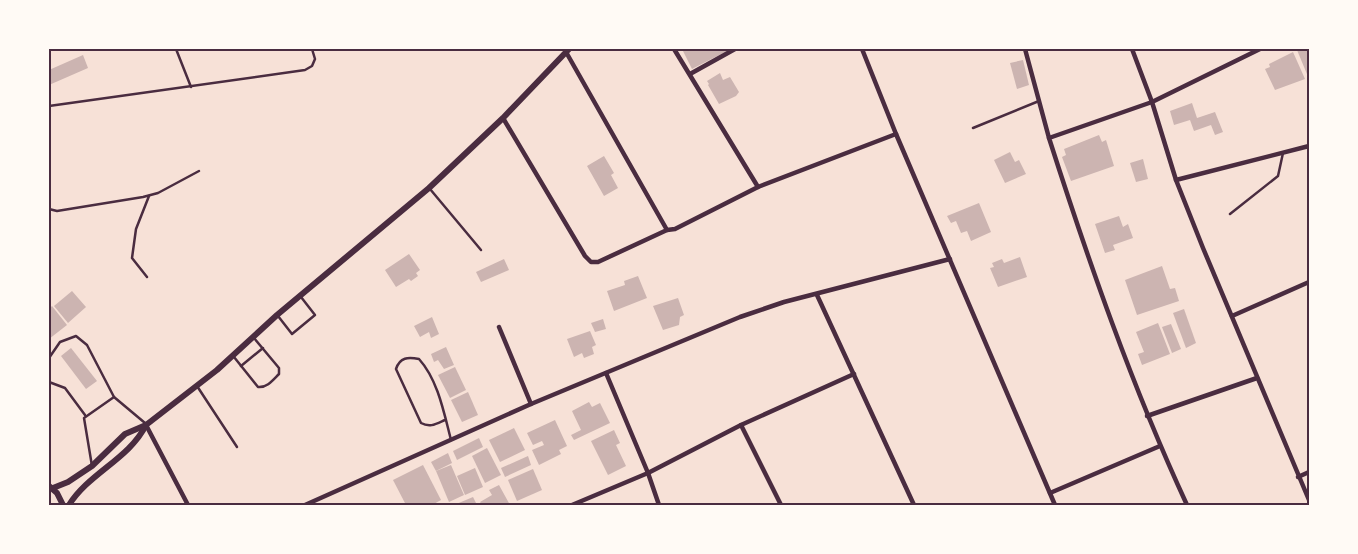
<svg xmlns="http://www.w3.org/2000/svg" width="1358" height="554" font-family="'Source Serif 4',serif">
<style>
.building{fill:#ccb4b1}
.lines{fill:none;stroke-linecap:round;stroke-linejoin:round}
.service{stroke:#4a2c40;stroke-width:2.5}
.minor{stroke:#4a2c40;stroke-width:4.5}
.secondary{stroke:#4a2c40;stroke-width:6}
.neatline{fill:none;stroke:#4a2c40;stroke-width:2}
</style>
<rect width="100%" height="100%" fill="#f7e1d7"/>
<g class="building">
<polygon points="682,49 731,49 692,69"/>
<polygon points="1301,49 1309,49 1309,79 1297,50"/>
<polygon points="1293,52 1305,79 1275,90 1265,69 1270,67 1269,64"/>
<polygon points="83,55 88,68 49,85 49,70"/>
<polygon points="1023,60 1029,85 1017,89 1010,63"/>
<polygon points="720,73 723,80 730,77 739,92 736,96 719,104 708,85 709,84 707,81"/>
<polygon points="1192,103 1197,118 1215,112 1223,132 1215,135 1211,125 1194,131 1190,120 1174,125 1170,111"/>
<polygon points="1099,135 1102,142 1106,140 1114,166 1071,181 1062,157 1066,155 1064,149"/>
<polygon points="1010,152 1015,162 1019,160 1026,174 1005,183 994,160"/>
<polygon points="604,156 614,173 611,175 618,188 604,196 587,166"/>
<polygon points="1143,159 1148,179 1136,182 1130,163"/>
<polygon points="979,203 991,232 971,241 967,231 961,233 956,221 951,223 947,216"/>
<polygon points="1119,216 1123,227 1128,224 1133,238 1113,245 1115,250 1105,253 1095,224"/>
<polygon points="409,254 420,270 416,273 418,276 411,281 409,279 396,287 385,270"/>
<polygon points="1020,257 1027,277 998,287 990,268 994,267 992,263 1002,259 1004,263"/>
<polygon points="504,259 509,270 481,282 476,272"/>
<polygon points="1162,266 1170,289 1175,288 1179,301 1137,315 1125,280"/>
<polygon points="638,276 647,298 614,311 607,291 625,285 624,281"/>
<polygon points="72,291 86,307 68,323 54,306"/>
<polygon points="678,298 684,315 680,317 679,325 663,330 653,306"/>
<polygon points="52,306 67,325 49,339 49,309"/>
<polygon points="1184,309 1196,343 1186,348 1173,313"/>
<polygon points="432,317 439,334 431,338 429,332 420,337 414,326"/>
<polygon points="603,319 606,329 595,332 591,323"/>
<polygon points="1158,323 1170,354 1142,365 1138,354 1144,352 1136,332"/>
<polygon points="1171,324 1181,349 1172,353 1162,327"/>
<polygon points="590,331 596,345 592,347 594,354 584,358 582,353 574,357 567,339"/>
<polygon points="446,347 454,365 444,369 438,360 434,362 431,354"/>
<polygon points="71,348 97,381 86,389 61,356"/>
<polygon points="455,367 466,390 450,398 438,375"/>
<polygon points="468,392 478,415 462,422 451,400"/>
<polygon points="589,402 592,407 600,403 610,423 574,440 571,435 581,430 572,411"/>
<polygon points="555,420 567,446 559,450 561,454 539,465 532,450 544,445 542,441 533,445 527,433"/>
<polygon points="514,428 525,450 500,462 489,440"/>
<polygon points="614,430 620,443 616,445 626,466 608,475 591,441"/>
<polygon points="479,438 483,447 457,460 453,451"/>
<polygon points="487,448 501,475 485,483 472,456"/>
<polygon points="448,453 452,463 436,471 431,462"/>
<polygon points="528,456 531,465 505,477 501,468"/>
<polygon points="423,465 441,500 432,505 406,505 393,480"/>
<polygon points="451,465 464,495 449,502 436,471"/>
<polygon points="475,468 483,487 465,495 457,476"/>
<polygon points="533,469 542,490 517,501 508,480"/>
<polygon points="499,485 510,505 482,505 480,502 492,495 489,490"/>
<polygon points="473,497 477,505 454,505"/>
</g>
<g class="lines">
<g class="service">
<polyline points="176,49 191,87"/>
<polyline points="49,106 305,70 312,66 315,59 312,49"/>
<polyline points="973,128 1039,101"/>
<polyline points="430,189 481,250"/>
<polyline points="49,209 57,211 143,197 158,193 199,171"/>
<polyline points="1230,214 1278,176 1283,153"/>
<polyline points="147,277 132,258 136,229 149,196"/>
<polyline points="278,316 292,334 315,315 301,297"/>
<path d="M234 357 258 387C267 388 273 380 279 374V368L254 338"/>
<polyline points="49,358 60,342 76,336 87,345 114,397 145,423"/>
<polyline points="241,366 263,348"/>
<polyline points="49,382 65,388 85,415"/>
<polyline points="197,386 237,447"/>
<path d="M445 420C436 424 430 428 421 423L396 369C400 357 408 357 419 359 438 380 444 413 451 440"/>
<polyline points="92,466 84,418 114,397"/>
</g>
<g class="minor">
<polyline points="674,49 758,187 896,134"/>
<polyline points="862,49 896,134 1055,505"/>
<polyline points="1025,49 1049,138"/>
<path d="M1132 49 1152 102 1049 138C1089 263 1132 386 1187 505"/>
<polyline points="1260,49 1152,102 1176,180 1203,248 1309,500"/>
<polyline points="566,52 667,230 675,229 758,187"/>
<polyline points="690,74 735,49"/>
<polyline points="503,118 585,256 591,262 598,262 667,230"/>
<polyline points="1176,180 1309,146"/>
<polyline points="817,295 914,505"/>
<polyline points="1232,316 1309,282"/>
<polyline points="499,327 531,404"/>
<polyline points="606,373 648,473 659,505"/>
<polyline points="1147,416 1257,378"/>
<polyline points="146,425 188,505"/>
<polyline points="741,425 781,505"/>
<polyline points="1298,477 1309,472"/>
<polyline points="1050,493 1160,446"/>
<polyline points="305,505 531,404 740,317 784,302 950,259"/>
<polyline points="572,505 648,473 741,425 854,374"/>
</g>
<g class="secondary">
<polyline points="49,486 57,493 63,505"/>
<polyline points="53,488 68,482 92,466 125,434 146,425 217,370 277,315 429,188 503,118 569,49"/>
<path d="M69 505C89 473 129 459 146 425"/>
</g>
</g>
<rect width="1358" height="554" fill="none" stroke="#fffaf5" stroke-width="100"/>
<rect x="50" y="50" width="1258" height="454" class="neatline"/>
</svg>
